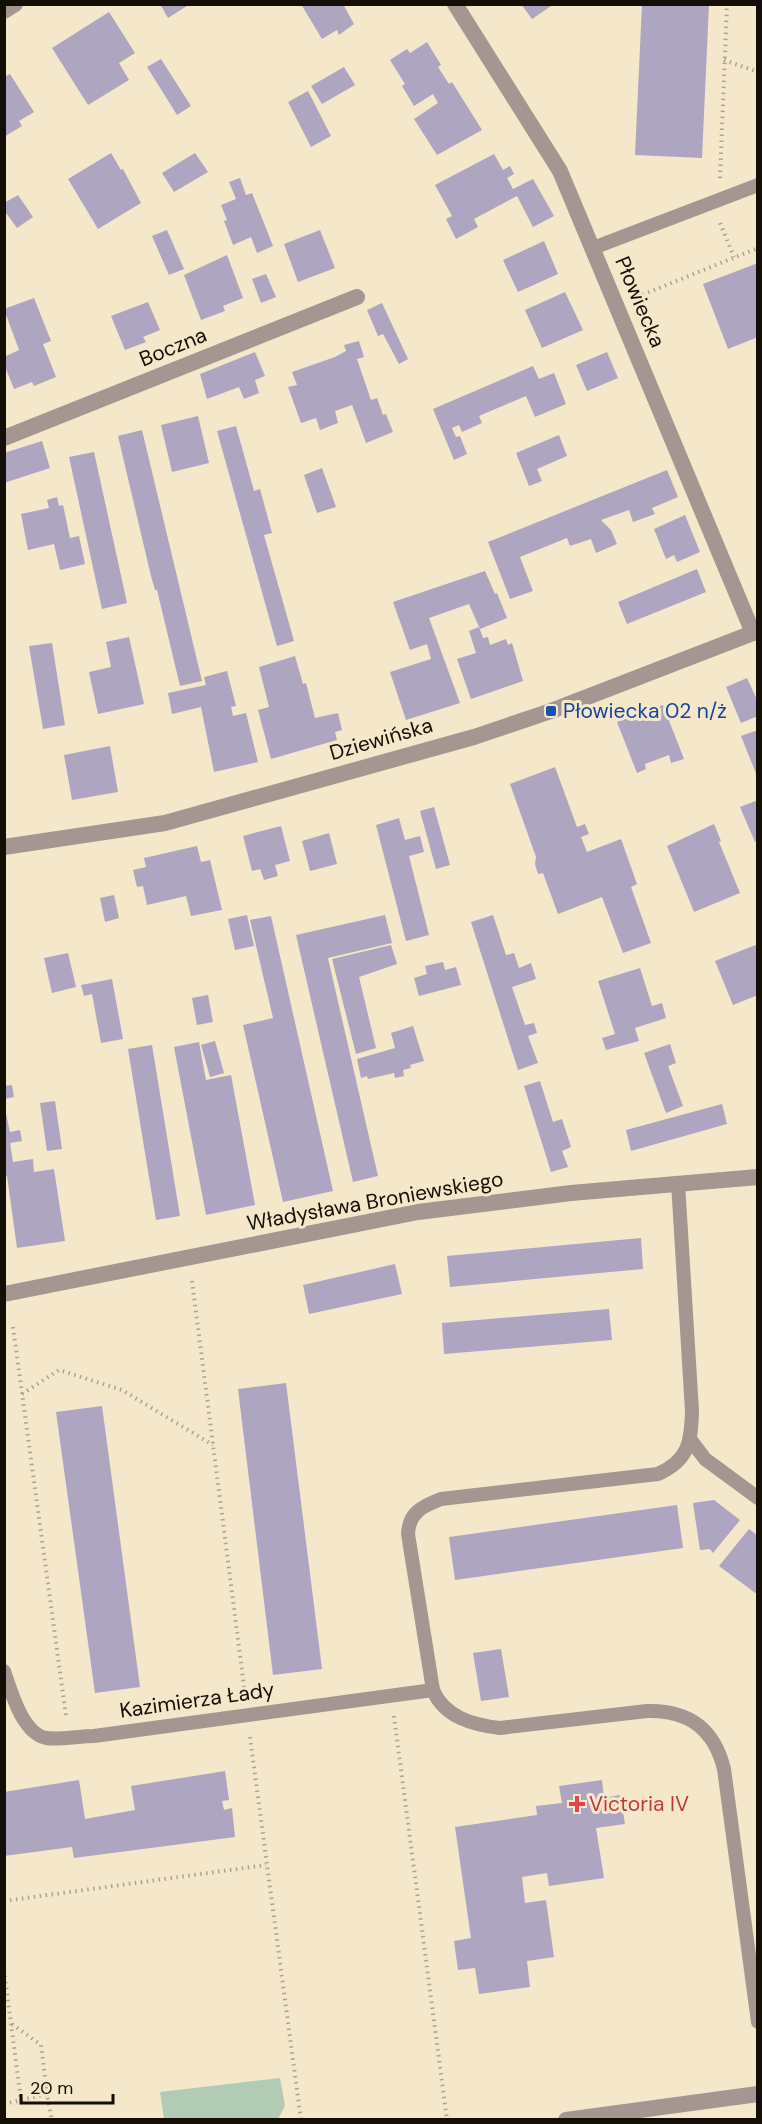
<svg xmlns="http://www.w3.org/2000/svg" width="762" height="2124" font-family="'DM Sans',sans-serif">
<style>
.green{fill:#b1cbb4}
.building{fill:#aea5c1}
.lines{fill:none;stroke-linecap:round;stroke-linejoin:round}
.path{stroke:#aea38c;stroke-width:4;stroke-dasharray:1.5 4.5;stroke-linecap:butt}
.service{stroke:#a49691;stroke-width:14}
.pedestrian{stroke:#a49691;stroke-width:16}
.minor{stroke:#a49691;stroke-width:16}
.transit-dot{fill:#1a4fb4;stroke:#f5e7ca;stroke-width:2}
.health-dot{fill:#e0444e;stroke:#f5e7ca;stroke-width:2}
.labels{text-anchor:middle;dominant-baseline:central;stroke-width:6;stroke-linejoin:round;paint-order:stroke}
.street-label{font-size:21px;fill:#140f06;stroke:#f5e7ca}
.transit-label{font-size:21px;fill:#164399;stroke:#f5e7ca;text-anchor:start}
.health-label{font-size:21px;fill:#be3a42;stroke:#f5e7ca;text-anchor:start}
</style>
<rect width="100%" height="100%" fill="#f5e7ca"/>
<polygon class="green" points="280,2078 285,2106 278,2119 164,2119 160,2092"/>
<g class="building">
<polygon points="160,4 190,4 168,18"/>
<polygon points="301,4 343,4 354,24 339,35 337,30 322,39"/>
<polygon points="521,4 554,4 532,19"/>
<polygon points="642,4 709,4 702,158 635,155"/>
<polygon points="109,12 135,53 119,63 129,80 88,105 52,48"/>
<polygon points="427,42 441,65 438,67 449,84 452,82 482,130 437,155 414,119 438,103 433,94 414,106 402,86 405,84 390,60 407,49 410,53"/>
<polygon points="161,59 191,106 177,115 147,67"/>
<polygon points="344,67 355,85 322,104 311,86"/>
<polygon points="10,74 34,112 19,121 22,126 4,137 4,77"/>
<polygon points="308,91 331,136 311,147 288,102"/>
<polygon points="111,153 121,170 123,169 141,203 98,229 68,179"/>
<polygon points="195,153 208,172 174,192 162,173"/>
<polygon points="494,154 503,170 510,166 514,174 507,178 513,189 533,179 554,216 533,227 517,196 474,219 478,227 456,239 446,219 452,216 435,185"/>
<polygon points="240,178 246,195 252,193 273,246 257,253 251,237 233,245 224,221 227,220 221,205 236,199 229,182"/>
<polygon points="18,195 33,217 17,228 4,210 4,203"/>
<polygon points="167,230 184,269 169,275 152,236"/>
<polygon points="320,230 335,268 298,282 284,244"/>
<polygon points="544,241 558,274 518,292 503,260"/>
<polygon points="227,255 243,298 223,306 225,311 201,320 184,275"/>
<polygon points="758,263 758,337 728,349 703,284"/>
<polygon points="266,274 276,297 261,303 252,279"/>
<polygon points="565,292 583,330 542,348 525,310"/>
<polygon points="34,298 51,341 43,344 56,377 34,386 32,382 14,389 4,364 4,357 19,350 4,309"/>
<polygon points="148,302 160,330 143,337 146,342 125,350 111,316"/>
<polygon points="382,303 408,359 399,364 383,334 378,336 367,310"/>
<polygon points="359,341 364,357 357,359 371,400 377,398 383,415 386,414 393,432 366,443 352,405 335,411 338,423 320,430 316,418 301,423 288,387 297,385 292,372 335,357 346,351 344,345"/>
<polygon points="255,352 265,376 255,380 259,393 244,399 239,387 207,399 200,374"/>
<polygon points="607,352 618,378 587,391 576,365"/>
<polygon points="533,366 539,379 554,373 566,404 535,417 526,396 479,416 482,423 462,432 459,425 452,428 456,437 460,436 467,454 454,460 433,409"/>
<polygon points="198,416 209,463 172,472 161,425"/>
<polygon points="236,426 254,491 260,489 272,533 264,535 294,641 277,646 217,431"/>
<polygon points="142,430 202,681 180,686 157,590 155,590 151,576 118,436"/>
<polygon points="559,435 567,456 537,469 542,481 529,486 516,453"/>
<polygon points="42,441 50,468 4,483 4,453"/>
<polygon points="94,452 127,603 102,609 69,457"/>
<polygon points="322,468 336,507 317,513 304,475"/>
<polygon points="667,470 678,497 652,508 655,514 633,522 629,510 601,520 611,530 617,544 596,553 591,539 570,546 567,538 520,557 533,591 510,599 488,542"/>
<polygon points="57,497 59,506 63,505 70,538 79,536 85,564 60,570 54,544 28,550 21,514 49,508 47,500"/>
<polygon points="685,515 700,552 677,562 674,555 666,559 654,529"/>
<polygon points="697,569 706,592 627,624 618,602"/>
<polygon points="485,571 495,594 497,593 507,618 480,629 469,604 429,618 460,703 406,720 390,672 431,659 427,644 410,650 393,602"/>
<polygon points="479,627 483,638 488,637 490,645 506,639 508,645 512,643 523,681 471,699 457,659 476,653 469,631"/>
<polygon points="129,637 144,704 98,714 89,672 111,667 106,642"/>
<polygon points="52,643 65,725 43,729 29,646"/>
<polygon points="295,656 303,684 306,683 315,718 338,713 342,730 335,732 337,740 271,759 258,710 269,707 259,667"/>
<polygon points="227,671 236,706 231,707 233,716 246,713 258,762 214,772 201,707 172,714 168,693 206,685 204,677"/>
<polygon points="747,678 758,702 758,716 741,723 726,687"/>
<polygon points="663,705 684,759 671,763 669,755 645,764 646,769 637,773 617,722"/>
<polygon points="758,730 758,776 757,776 741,736"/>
<polygon points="110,746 118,792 72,800 64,755"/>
<polygon points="555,767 577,827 585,824 589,834 581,837 587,852 621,839 637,884 631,887 651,943 623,953 602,897 558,914 543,873 538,874 535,864 536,857 510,784"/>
<polygon points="758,800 758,841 755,842 740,807"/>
<polygon points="434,807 450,865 436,869 420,811"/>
<polygon points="399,818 405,840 420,836 424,852 409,856 429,935 406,941 376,825"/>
<polygon points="714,824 721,841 719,842 740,893 694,912 667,846"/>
<polygon points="281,826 290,861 275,865 278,876 264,880 260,869 252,871 243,836"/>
<polygon points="329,833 337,864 310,871 302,841"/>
<polygon points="197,846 201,862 210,860 222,910 191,916 186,896 147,905 143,886 137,887 133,870 146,867 144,858"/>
<polygon points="114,895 119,918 105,922 100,898"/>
<polygon points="247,915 254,946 235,950 228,919"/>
<polygon points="385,915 392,943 328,958 378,1176 353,1182 296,935"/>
<polygon points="493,915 506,955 514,953 519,968 531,963 536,979 512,987 525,1025 534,1023 537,1033 528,1036 538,1063 518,1070 471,922"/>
<polygon points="271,916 333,1191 283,1202 243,1025 273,1018 250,920"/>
<polygon points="758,944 758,995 733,1005 715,961"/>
<polygon points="391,945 397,964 359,977 376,1048 356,1054 332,959"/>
<polygon points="68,953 76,987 52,993 44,958"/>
<polygon points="443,962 445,970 456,967 461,985 419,996 414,978 427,974 425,966"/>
<polygon points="640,968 652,1006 662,1003 666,1018 635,1028 639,1041 606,1050 602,1038 615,1034 598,981"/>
<polygon points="112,979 123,1039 101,1043 92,994 84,996 81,985"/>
<polygon points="208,995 213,1022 197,1025 192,998"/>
<polygon points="413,1026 424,1061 410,1065 411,1068 403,1070 404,1076 395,1078 394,1073 368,1079 367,1076 361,1078 357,1059 395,1048 391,1033"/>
<polygon points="215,1041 224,1073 210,1077 201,1045"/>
<polygon points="199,1042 206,1080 231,1075 255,1205 206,1215 174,1047"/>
<polygon points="670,1044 676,1063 668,1066 683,1106 666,1113 644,1053"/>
<polygon points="152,1045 180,1216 156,1220 128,1049"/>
<polygon points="540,1081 553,1122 562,1119 571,1147 562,1151 568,1167 551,1172 524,1086"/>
<polygon points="12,1085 14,1097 4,1099 4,1086"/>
<polygon points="55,1101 62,1149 47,1151 40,1103"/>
<polygon points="4,1104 10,1132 20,1130 22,1141 10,1143 13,1162 33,1159 34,1172 54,1169 65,1241 17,1248 7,1176 4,1177"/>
<polygon points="722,1104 727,1124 631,1151 626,1130"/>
<polygon points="641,1238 643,1269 450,1287 447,1256"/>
<polygon points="395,1264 402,1294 309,1314 303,1285"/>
<polygon points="609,1309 612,1340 444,1354 442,1323"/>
<polygon points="286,1383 322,1669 273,1675 238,1389"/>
<polygon points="102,1406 140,1687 95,1693 56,1412"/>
<polygon points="714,1500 740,1520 713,1553 710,1549 700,1550 693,1503"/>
<polygon points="677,1505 683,1548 455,1580 449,1537"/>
<polygon points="749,1529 758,1536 758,1595 719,1566"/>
<polygon points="501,1649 509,1697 481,1701 473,1653"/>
<polygon points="225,1771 229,1800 222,1801 224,1810 232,1808 235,1837 74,1858 72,1847 4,1856 4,1792 79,1780 85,1819 135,1810 131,1786"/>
<polygon points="602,1780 604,1798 620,1795 625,1824 596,1828 604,1878 549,1886 547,1873 522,1877 525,1903 546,1900 554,1957 527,1961 530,1987 479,1994 475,1968 458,1970 454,1941 471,1938 455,1827 537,1815 536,1806 562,1803 559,1786"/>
</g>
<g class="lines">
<g class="path">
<polyline points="724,60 758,72"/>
<polyline points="720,178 727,4"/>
<polyline points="720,223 734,257"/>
<polyline points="637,297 758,248"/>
<polyline points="192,1281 245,1694"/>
<polyline points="13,1327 66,1716"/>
<polyline points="22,1394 59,1370 122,1390 213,1445"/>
<polyline points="394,1716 447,2120"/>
<polyline points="250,1737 301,2120"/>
<polyline points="4,1901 266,1865"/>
<polyline points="4,1970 21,2100"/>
<polyline points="12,2024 41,2045 47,2094"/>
<polyline points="4,2104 47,2094 52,2120"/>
</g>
<g class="service">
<polyline points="593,248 758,185"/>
<path d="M678 1183 692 1411C691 1442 689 1460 658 1474L441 1499C423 1506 409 1512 408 1534L433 1690C444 1717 473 1725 500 1728L647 1711C688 1710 714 1728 724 1769L758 2022"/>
<polyline points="690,1439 705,1459 758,1498"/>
<path d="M4 1671C11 1691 22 1733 46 1738 61 1740 79 1736 94 1736L433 1690"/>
</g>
<polyline class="pedestrian" points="566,2120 758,2094"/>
<g class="minor">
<polyline points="455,4 560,171 753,633"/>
<polyline points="4,11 15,4"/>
<polyline points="4,438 357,297"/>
<polyline points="4,847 165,823 474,737 551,711 758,631"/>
<polyline points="4,1294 418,1212 571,1193 758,1177"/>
</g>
</g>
<rect class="transit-dot" x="545" y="705" width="12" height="12" rx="3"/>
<path class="health-dot" d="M574 1795h6v6h6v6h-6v6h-6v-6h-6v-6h6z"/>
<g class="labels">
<g class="street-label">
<text transform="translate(640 302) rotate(67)">Płowiecka</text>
<text transform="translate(173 347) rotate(-22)">Boczna</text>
<text transform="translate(381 739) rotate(-16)">Dziewińska</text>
<text transform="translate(375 1201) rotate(-10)">Władysława Broniewskiego</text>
<text transform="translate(197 1700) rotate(-8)">Kazimierza Łady</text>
</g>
<g class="transit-label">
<text x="563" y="711">Płowiecka 02 n/ż</text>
</g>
<g class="health-label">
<text x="589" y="1804">Victoria IV</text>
</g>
</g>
<rect width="762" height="2124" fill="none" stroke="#140f06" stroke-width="12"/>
<path d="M21 2094v9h92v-9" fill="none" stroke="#140f06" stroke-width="3"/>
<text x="30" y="2094" font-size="18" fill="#140f06" stroke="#f5e7ca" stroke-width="4.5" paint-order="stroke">20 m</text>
</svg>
